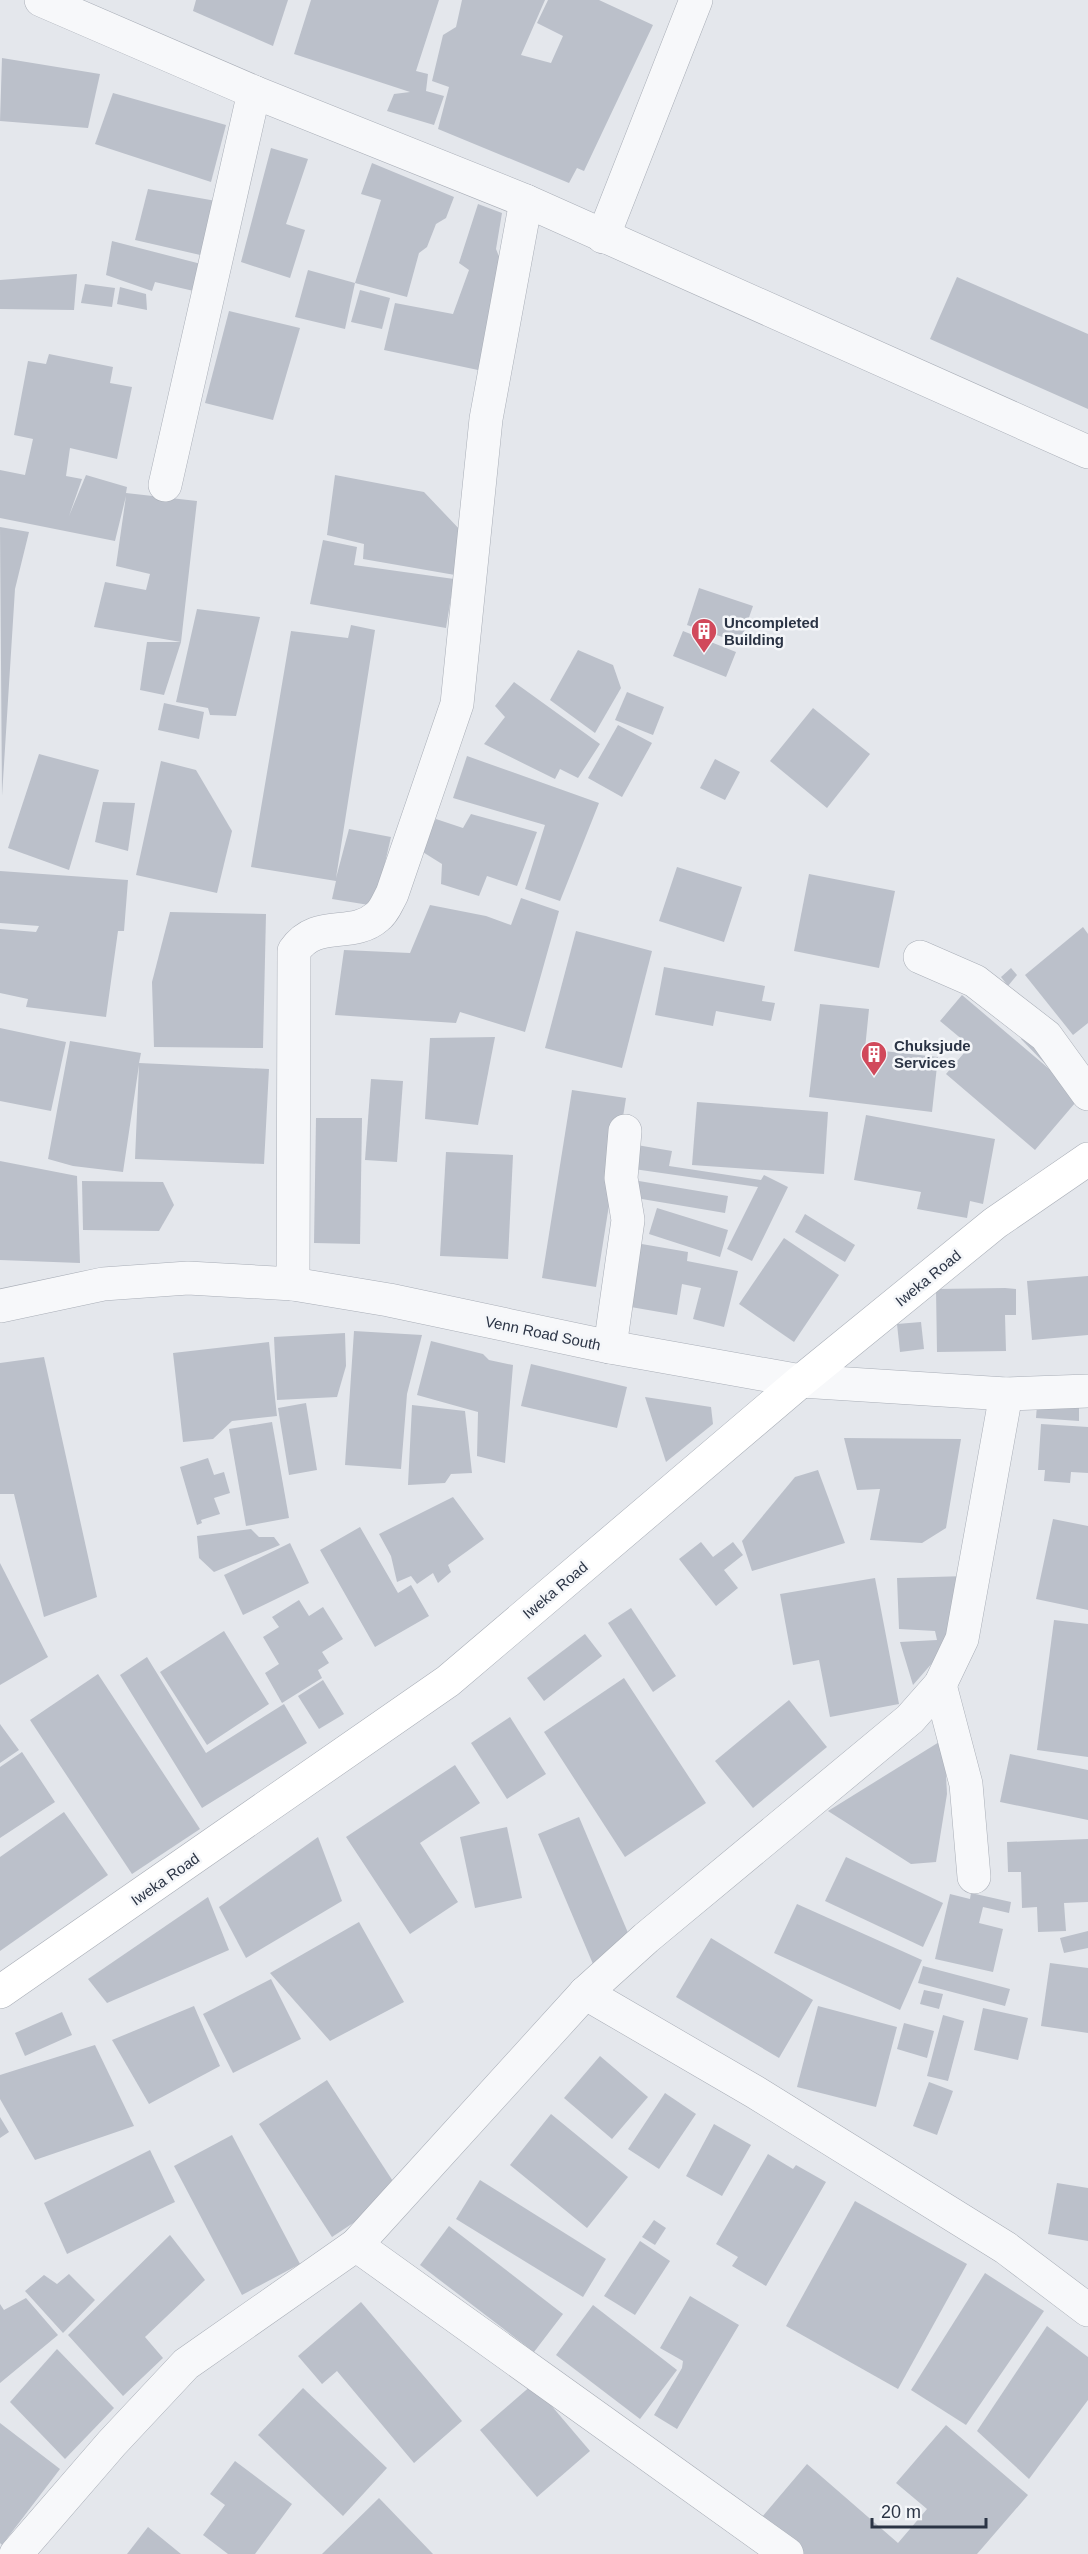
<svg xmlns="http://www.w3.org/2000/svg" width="1088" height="2554" font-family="Helvetica,sans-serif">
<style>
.building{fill:#bbc0ca}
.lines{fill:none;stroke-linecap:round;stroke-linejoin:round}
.minor-casing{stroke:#a9aeb7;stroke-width:34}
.secondary-casing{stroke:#a9aeb7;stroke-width:34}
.minor{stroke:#f7f8fa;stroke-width:33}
.secondary{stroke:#fff;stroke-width:33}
.labels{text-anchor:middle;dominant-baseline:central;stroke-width:5;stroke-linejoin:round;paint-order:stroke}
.poi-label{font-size:15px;font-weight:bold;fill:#2b3445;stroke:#f4f6f9;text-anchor:start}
.street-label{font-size:15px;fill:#2b3445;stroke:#f4f6f9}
</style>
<rect width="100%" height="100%" fill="#e4e7ec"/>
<g class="building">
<polygon points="196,0 288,0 273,46 193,11"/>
<polygon points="311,0 439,0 416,71 428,74 426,91 444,96 434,125 387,111 394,94 410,92 294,54"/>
<polygon points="462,0 545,0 521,55 551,63 563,36 537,23 548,0 599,0 653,25 584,171 577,168 569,183 438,129 449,87 432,81 443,35 456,27"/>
<polygon points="2,58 100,74 88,128 0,121"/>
<polygon points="113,93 226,125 211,182 95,144"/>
<polygon points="271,148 308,159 286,224 305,230 290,278 241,262"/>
<polygon points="372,163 454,197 446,218 436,224 427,247 419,253 407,297 355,283 381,200 361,194"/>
<polygon points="148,189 222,202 209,257 135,240"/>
<polygon points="478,204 502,213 496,249 504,269 478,370 384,350 395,303 453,314 469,270 459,263"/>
<polygon points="112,241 205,265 198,292 155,282 152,291 106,275"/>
<polygon points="308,270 355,283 345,329 295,317"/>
<polygon points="77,274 74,310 0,309 0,280"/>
<polygon points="957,277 1088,334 1088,409 930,339"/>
<polygon points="85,284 115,288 112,307 81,303"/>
<polygon points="120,287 146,294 147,310 117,304"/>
<polygon points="360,290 390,298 382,329 351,322"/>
<polygon points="229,311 300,328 273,420 205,403"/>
<polygon points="49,354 113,367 110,383 132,387 117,459 70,448 66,476 82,479 69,516 86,475 127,487 126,493 197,501 181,642 94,627 105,582 146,590 150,574 116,566 126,496 115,541 0,518 0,470 25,475 33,439 14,435 28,361 46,364"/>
<polygon points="335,475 424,492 463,533 455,575 363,559 364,544 327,535"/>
<polygon points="0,527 29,532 15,589 2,796"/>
<polygon points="323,540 357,547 354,565 454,579 446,628 310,604"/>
<polygon points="699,588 753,606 740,643 687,625"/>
<polygon points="197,609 260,617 236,716 210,715 208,708 176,702"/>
<polygon points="351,625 375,630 336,878 349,829 391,837 375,906 332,899 336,881 251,867 291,631 348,638"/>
<polygon points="683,631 736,652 726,677 673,656"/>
<polygon points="147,642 181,642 164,695 140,690"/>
<polygon points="578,650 613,665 621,688 595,733 550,700"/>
<polygon points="514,682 600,744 578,778 560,769 555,779 484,744 505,717 495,706"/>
<polygon points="627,692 664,707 653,735 615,720"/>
<polygon points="164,703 204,712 199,739 158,730"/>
<polygon points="813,708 870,754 827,808 770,761"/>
<polygon points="618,725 652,743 622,797 588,778"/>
<polygon points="39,754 99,770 69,870 8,848"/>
<polygon points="467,756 599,803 560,901 525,889 545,825 453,798"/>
<polygon points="715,759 740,772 725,800 700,788"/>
<polygon points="161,761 196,770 232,831 217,893 136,875"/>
<polygon points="103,802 135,803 128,851 95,842"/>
<polygon points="471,814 537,832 517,886 487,876 479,896 441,884 442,864 418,849 436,819 463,828"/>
<polygon points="677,867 742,887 724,942 659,921"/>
<polygon points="0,871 128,880 124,931 118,931 106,1017 26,1007 28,999 0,993 0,929 36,932 39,926 0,923"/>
<polygon points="809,874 895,891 879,968 794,951"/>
<polygon points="521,898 559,911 525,1032 460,1012 456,1023 335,1015 344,950 410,953 430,905 486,916 511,925"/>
<polygon points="170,912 266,914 263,1048 154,1047 152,982"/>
<polygon points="1083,927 1088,934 1088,1023 1073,1035 1025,975"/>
<polygon points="576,931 652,951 622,1068 545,1048"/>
<polygon points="664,967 765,986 762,1001 775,1003 771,1021 716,1011 713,1026 655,1015"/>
<polygon points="1011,968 1017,975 1008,986 1001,977"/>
<polygon points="962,995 1081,1096 1035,1150 946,1074 970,1046 940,1021"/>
<polygon points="820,1004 869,1009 865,1049 938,1057 932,1112 809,1097"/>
<polygon points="0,1028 66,1042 51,1111 0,1101"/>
<polygon points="1026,1034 1052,1071 1021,1039"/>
<polygon points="495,1037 478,1125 425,1119 430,1038"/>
<polygon points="70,1041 141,1053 139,1063 269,1069 264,1164 135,1159 139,1065 123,1172 73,1166 48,1159"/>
<polygon points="371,1079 403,1081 397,1162 365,1160"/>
<polygon points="572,1090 626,1098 596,1287 542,1278"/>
<polygon points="697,1102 828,1112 824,1174 692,1165"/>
<polygon points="866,1115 995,1139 983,1204 970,1201 967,1218 917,1209 921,1192 854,1180"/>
<polygon points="316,1118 362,1118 360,1244 314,1243"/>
<polygon points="631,1144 672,1151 669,1166 761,1180 764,1175 788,1187 752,1261 727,1249 758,1187 627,1168"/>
<polygon points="446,1152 513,1155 508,1259 440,1256"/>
<polygon points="0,1161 77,1176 80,1263 0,1260"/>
<polygon points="633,1180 728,1196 725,1213 630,1197"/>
<polygon points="82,1181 163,1182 174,1205 159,1231 83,1230"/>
<polygon points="657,1208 728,1230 720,1257 649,1234"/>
<polygon points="805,1214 855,1245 845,1262 795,1232"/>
<polygon points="784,1238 839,1275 794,1342 739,1304"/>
<polygon points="636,1243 688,1252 687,1261 738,1271 724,1327 693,1319 701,1288 682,1284 677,1315 625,1306"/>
<polygon points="1088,1276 1088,1335 1032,1340 1027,1281"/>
<polygon points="1005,1288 1016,1289 1016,1315 1005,1315 1006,1351 937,1352 936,1289"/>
<polygon points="921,1322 924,1349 900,1352 897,1324"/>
<polygon points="354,1331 422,1335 407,1394 401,1469 345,1465"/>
<polygon points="345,1333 346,1366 337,1397 277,1400 274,1337"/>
<polygon points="431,1341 483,1354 489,1360 513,1365 505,1463 477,1456 478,1412 417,1395"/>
<polygon points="269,1342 277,1416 232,1421 213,1439 183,1442 173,1353"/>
<polygon points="44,1357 97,1597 44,1617 14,1494 0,1494 0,1363"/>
<polygon points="531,1364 627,1387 617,1428 521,1406"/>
<polygon points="645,1397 711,1407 713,1424 666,1462"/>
<polygon points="306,1403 317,1470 289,1475 278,1408"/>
<polygon points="412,1405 465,1411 472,1473 451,1474 445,1483 408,1485"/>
<polygon points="1037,1405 1079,1407 1079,1421 1036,1418"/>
<polygon points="272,1422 289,1518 246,1526 229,1429"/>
<polygon points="1041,1424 1088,1427 1088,1473 1071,1472 1070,1483 1044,1481 1045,1470 1038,1470"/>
<polygon points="844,1438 961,1439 946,1528 922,1543 870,1540 880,1489 857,1490"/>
<polygon points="208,1458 214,1475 224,1472 230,1493 214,1498 220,1514 201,1520 202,1523 197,1525 180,1467"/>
<polygon points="818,1470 845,1543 752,1571 742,1541 795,1477"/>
<polygon points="453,1497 484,1539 448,1565 451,1572 438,1583 433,1573 417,1584 411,1576 397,1582 391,1556 379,1534"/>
<polygon points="1053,1519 1088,1526 1088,1610 1036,1599"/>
<polygon points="360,1527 398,1593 411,1585 429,1616 375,1647 320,1550"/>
<polygon points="251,1529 259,1537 274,1537 280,1545 214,1572 199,1558 197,1536"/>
<polygon points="701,1542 713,1557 733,1542 743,1555 724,1570 738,1588 716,1606 679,1559"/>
<polygon points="290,1543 309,1583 243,1615 224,1575"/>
<polygon points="0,1563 48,1657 0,1685"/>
<polygon points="967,1576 954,1638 913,1685 900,1642 937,1640 935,1631 899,1629 897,1578"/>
<polygon points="875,1578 899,1704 830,1717 819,1660 793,1665 780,1594"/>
<polygon points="299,1600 309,1616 323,1607 343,1639 322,1652 329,1663 318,1670 322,1678 282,1703 265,1673 279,1664 263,1637 279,1627 272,1617"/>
<polygon points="631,1608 676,1676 653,1692 608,1623"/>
<polygon points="1054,1620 1088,1624 1088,1757 1037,1750"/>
<polygon points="224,1631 269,1704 207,1745 160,1672"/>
<polygon points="585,1634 602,1656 544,1701 527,1678"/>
<polygon points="147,1657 206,1753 284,1704 307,1743 202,1808 120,1675"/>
<polygon points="98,1674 200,1829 132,1874 30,1720"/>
<polygon points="624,1678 706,1803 625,1857 544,1732"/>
<polygon points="323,1680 344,1714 319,1729 298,1696"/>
<polygon points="789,1700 827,1747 753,1808 715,1761"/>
<polygon points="510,1717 546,1774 507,1799 471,1743"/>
<polygon points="0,1724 19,1750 0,1763"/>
<polygon points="944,1739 947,1794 936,1862 911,1864 828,1811"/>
<polygon points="22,1752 55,1802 0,1838 0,1767"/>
<polygon points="1010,1754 1088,1770 1088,1820 1000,1802"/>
<polygon points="455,1765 480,1803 420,1843 458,1902 410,1934 346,1837"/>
<polygon points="64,1812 108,1875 0,1951 0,1857"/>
<polygon points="579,1817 634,1947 593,1964 538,1834"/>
<polygon points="507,1827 522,1898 475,1908 460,1837"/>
<polygon points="318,1837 342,1901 246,1958 219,1907"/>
<polygon points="1088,1839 1088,1902 1064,1903 1066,1931 1038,1932 1037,1907 1022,1908 1021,1872 1008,1872 1007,1842"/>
<polygon points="846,1857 943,1903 923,1947 825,1901"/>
<polygon points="971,1893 1011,1902 1009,1913 983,1907 979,1923 1003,1929 993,1972 935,1959 950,1894 970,1899"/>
<polygon points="208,1897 229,1950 107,2003 88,1979"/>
<polygon points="797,1904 922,1960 900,2010 774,1953"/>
<polygon points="359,1922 404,2002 330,2041 270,1973"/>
<polygon points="1088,1931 1088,1948 1064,1953 1060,1938"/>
<polygon points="711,1938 813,2000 779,2058 676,1997"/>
<polygon points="1050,1963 1088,1968 1088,2033 1041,2026"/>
<polygon points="923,1966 1010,1989 1005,2006 918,1983"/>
<polygon points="271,1979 301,2039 233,2073 203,2014"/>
<polygon points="924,1990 943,1994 939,2009 920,2004"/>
<polygon points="194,2006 220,2066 149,2104 112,2040"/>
<polygon points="818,2006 897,2027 876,2107 797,2087"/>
<polygon points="983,2008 1028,2018 1018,2060 974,2050"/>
<polygon points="62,2012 72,2035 25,2056 15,2033"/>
<polygon points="943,2015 964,2021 948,2081 927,2076"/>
<polygon points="904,2023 934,2031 927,2058 897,2049"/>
<polygon points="95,2045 134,2126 35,2160 0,2099 0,2075"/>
<polygon points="600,2056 648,2097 612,2139 564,2098"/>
<polygon points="327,2080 400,2192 332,2237 259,2124"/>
<polygon points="929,2082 953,2091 937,2135 913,2126"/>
<polygon points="665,2093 696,2114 659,2169 628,2149"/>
<polygon points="551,2114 628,2177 587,2228 510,2165"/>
<polygon points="0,2117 9,2132 0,2138"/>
<polygon points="714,2124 751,2145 722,2196 686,2176"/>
<polygon points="232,2135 300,2264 242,2295 174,2166"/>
<polygon points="150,2150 175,2202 67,2254 44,2203"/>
<polygon points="768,2154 793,2169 796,2165 826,2182 766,2286 732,2266 738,2257 716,2244"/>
<polygon points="480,2180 606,2259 583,2297 456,2219"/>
<polygon points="1057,2183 1088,2188 1088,2241 1048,2234"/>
<polygon points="855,2201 967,2264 898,2389 786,2326"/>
<polygon points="654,2220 666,2228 655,2245 642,2237"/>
<polygon points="449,2226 563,2314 534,2352 420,2265"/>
<polygon points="170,2235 205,2280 145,2337 163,2358 123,2396 68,2335"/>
<polygon points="640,2241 670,2261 635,2315 604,2296"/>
<polygon points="985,2273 1044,2311 966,2425 911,2390"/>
<polygon points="69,2274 95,2300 63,2333 25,2291 44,2275 57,2284"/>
<polygon points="690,2296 739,2325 677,2429 654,2415 682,2368 683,2361 660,2348"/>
<polygon points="26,2298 58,2335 0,2383 0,2304 4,2310"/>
<polygon points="361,2302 462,2421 414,2463 337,2371 322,2384 298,2356"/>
<polygon points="593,2305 677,2370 640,2419 556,2355"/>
<polygon points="1047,2326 1088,2357 1088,2400 1029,2479 977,2431"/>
<polygon points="57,2349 114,2408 65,2459 10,2402"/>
<polygon points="533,2384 590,2451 537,2497 480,2430"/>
<polygon points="303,2388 387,2468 343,2516 258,2435"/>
<polygon points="0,2423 60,2469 2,2545 0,2543"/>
<polygon points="946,2425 1028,2495 977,2554 791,2554 756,2524 807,2464 898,2543 927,2509 896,2483"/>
<polygon points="235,2461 292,2504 255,2554 228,2554 203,2535 225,2505 210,2494"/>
<polygon points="379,2498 433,2554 322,2554"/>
<polygon points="148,2527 181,2554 127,2554"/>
</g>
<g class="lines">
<g class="minor-casing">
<g id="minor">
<polyline points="41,0 254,92 526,201 1088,452"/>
<polyline points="603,237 696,0"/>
<polyline points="165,485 254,92"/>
<polyline points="920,957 975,981 1046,1036 1088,1094"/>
<path d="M293 1284 294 951C316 918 352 939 377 917 384 912 388 901 392 894L457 704 486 419 526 201"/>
<polyline points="0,1306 103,1284 188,1278 293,1284 389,1300 610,1347 801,1381 1006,1394 1088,1391"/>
<polyline points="610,1347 628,1220 621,1178 625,1131"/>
<polyline points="940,1685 966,1784 974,1877"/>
<polyline points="585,1993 755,2092 1006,2248 1088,2310"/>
<polyline points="356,2245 787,2554"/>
<polyline points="16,2554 112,2443 186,2364 356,2245 585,1993 646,1938 910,1719 940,1685 962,1639 1006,1394"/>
</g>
</g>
<g class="secondary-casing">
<polyline id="secondary" points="0,1992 448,1681 801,1381 995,1223 1088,1159"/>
</g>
<use href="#minor" class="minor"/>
<use href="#secondary" class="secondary"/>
</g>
<defs>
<g id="building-pin" transform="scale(1.35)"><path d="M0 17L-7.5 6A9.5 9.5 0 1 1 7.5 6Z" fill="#d1495b" stroke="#f4f6f9"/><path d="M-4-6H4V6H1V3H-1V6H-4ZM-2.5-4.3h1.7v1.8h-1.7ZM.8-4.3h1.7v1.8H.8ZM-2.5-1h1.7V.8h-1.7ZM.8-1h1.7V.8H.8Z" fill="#fff"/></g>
</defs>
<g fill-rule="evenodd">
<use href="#building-pin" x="704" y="631"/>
<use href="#building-pin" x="874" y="1054"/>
</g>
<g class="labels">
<g class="poi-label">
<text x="724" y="622">Uncompleted<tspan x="724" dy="17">Building</tspan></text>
<text x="894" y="1045">Chuksjude<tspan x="894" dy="17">Services</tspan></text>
</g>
<g class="street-label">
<text transform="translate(928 1278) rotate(-39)">Iweka Road</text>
<text transform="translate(543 1333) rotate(12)">Venn Road South</text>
<text transform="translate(555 1590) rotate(-40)">Iweka Road</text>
<text transform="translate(165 1879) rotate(-35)">Iweka Road</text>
</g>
</g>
<path d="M872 2518v9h114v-9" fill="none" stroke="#2b3445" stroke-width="3"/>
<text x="881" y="2518" font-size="18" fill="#2b3445" stroke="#f4f6f9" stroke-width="4.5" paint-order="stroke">20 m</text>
</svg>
